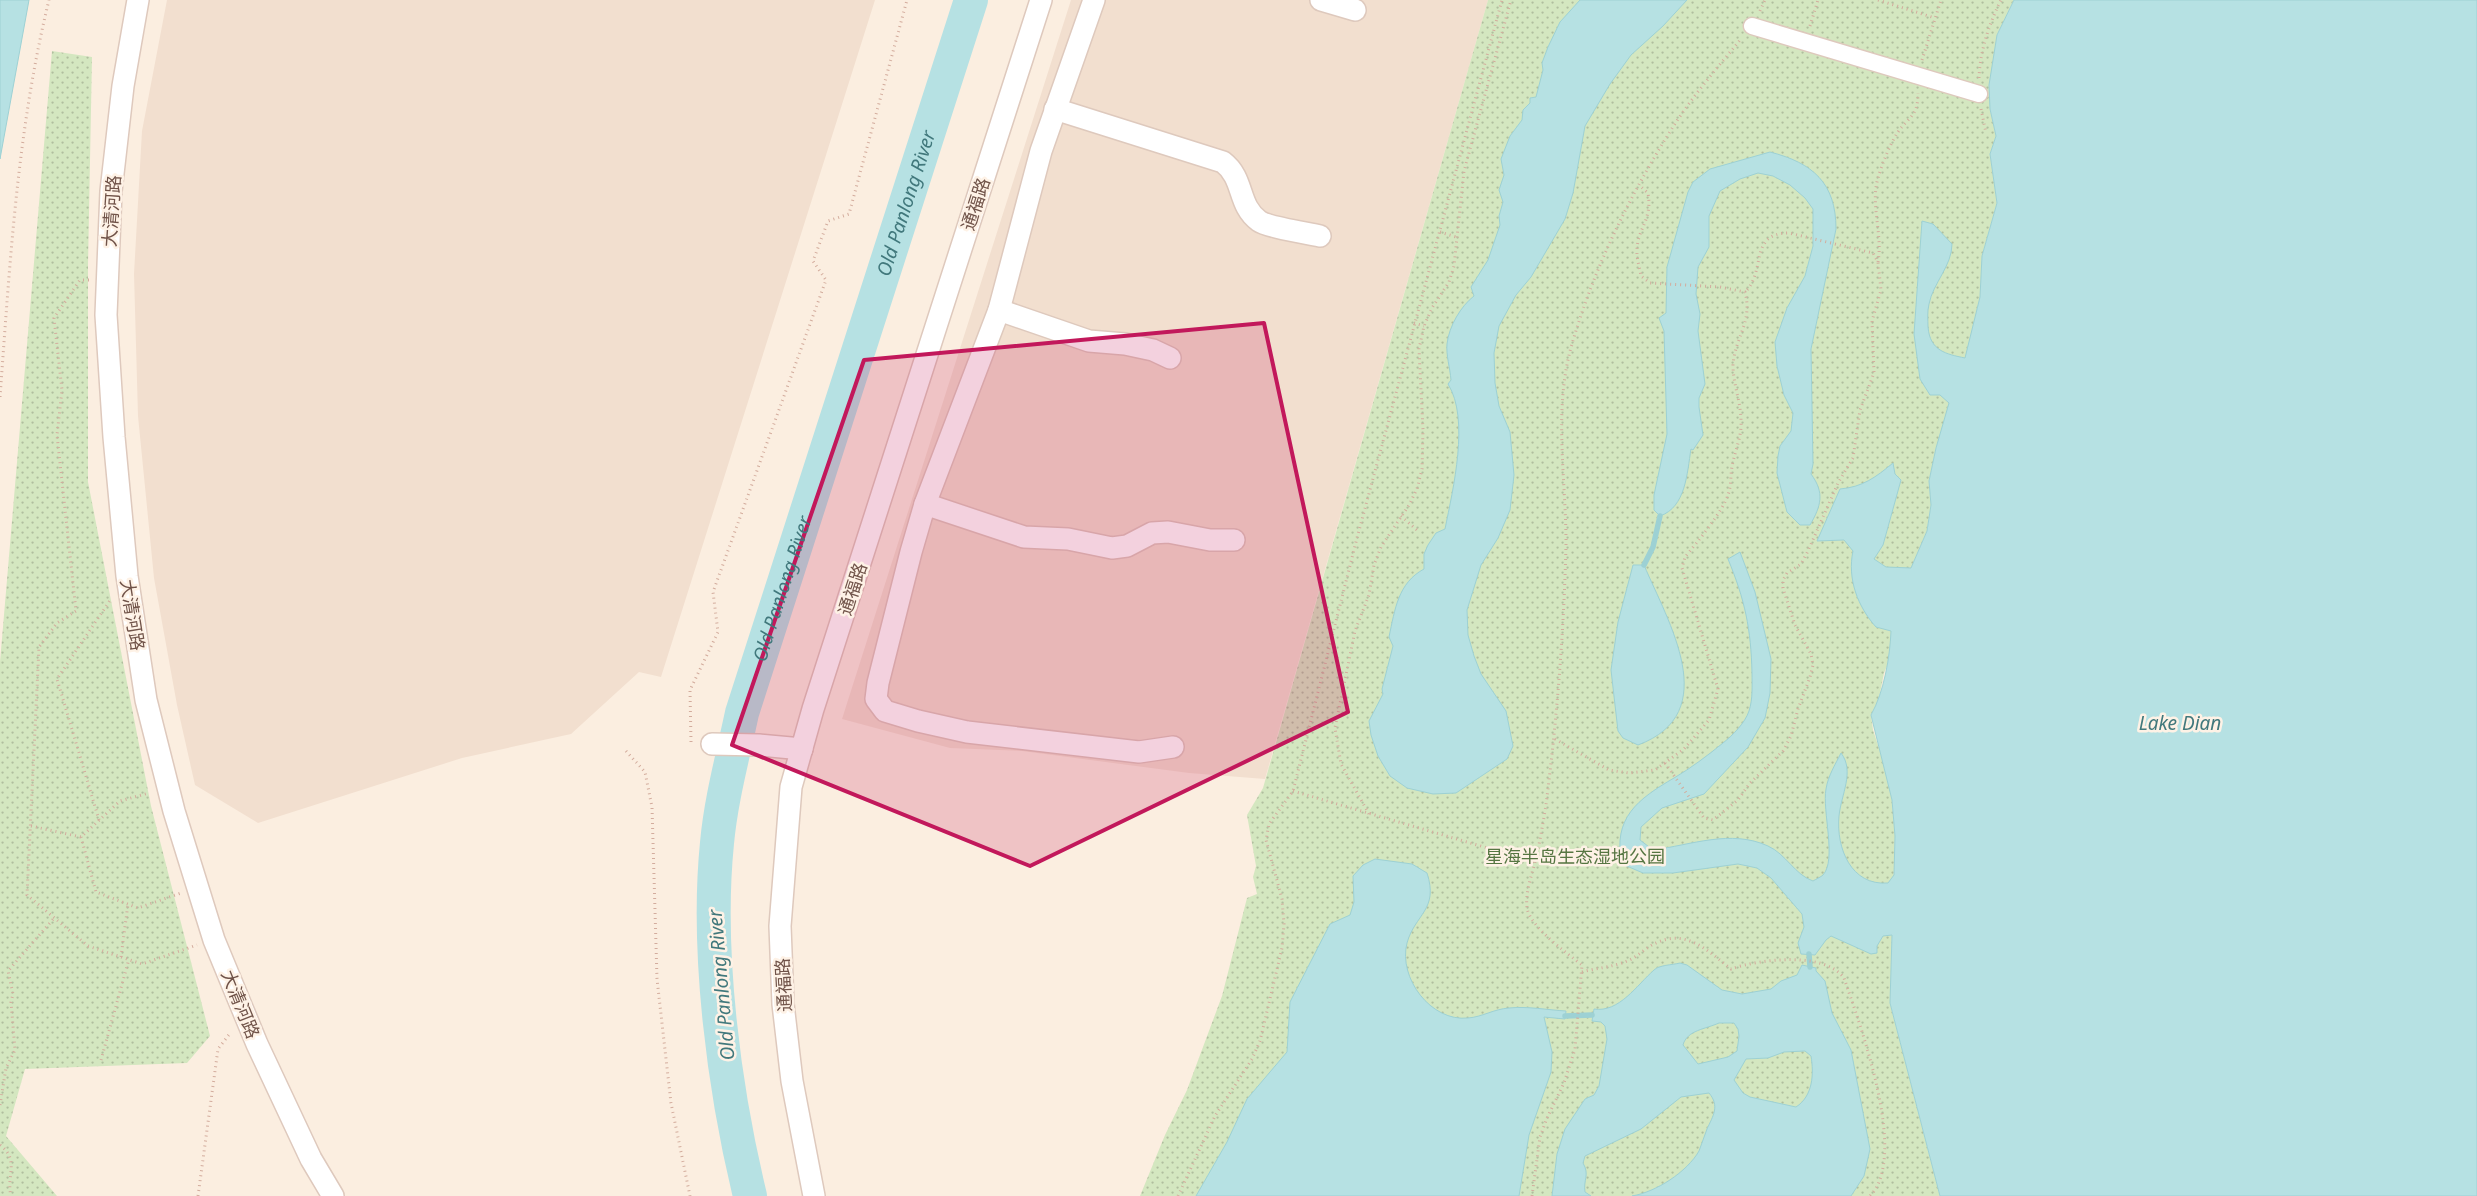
<svg xmlns="http://www.w3.org/2000/svg" width="2477" height="1196" font-family="'Noto Sans','Noto Sans SC',sans-serif">
<style>
.residential{fill:#f2dfcf}
.park{fill:url(#park-dots)}
.water{fill:#b6e1e3;stroke:#9dd1d4;fill-rule:evenodd}
.lines{fill:none;stroke-linecap:round;stroke-linejoin:round}
.stream{stroke:#9dd1d4;stroke-width:5.5}
.river{stroke:#b6e1e3;stroke-width:34}
.pedestrian-casing{stroke:#dec9bd;stroke-width:19}
.minor-casing{stroke:#dec9bd;stroke-width:24}
.path{stroke:#d3ac9d;stroke-width:3;stroke-dasharray:1 4;stroke-linecap:butt}
.pedestrian{stroke:#fff;stroke-width:16}
.minor{stroke:#fff;stroke-width:21}
.marked{fill:#c2185b;fill-opacity:0.2;stroke:#c2185b;stroke-width:4;stroke-linejoin:round}
.labels{text-anchor:middle;dominant-baseline:central;stroke-width:5;stroke-linejoin:round;paint-order:stroke}
.street-label{font-size:18px;fill:#705349;stroke:#fef2e6}
.park-label{font-size:18px;fill:#567642;stroke:#fef2e6}
.water-label{font-size:19px;font-style:italic;fill:#41787c;stroke:#fef2e6}
</style>
<defs>
<pattern id="park-dots" width="8" height="8" patternUnits="userSpaceOnUse" patternTransform="scale(1.25)"><rect width="8" height="8" fill="#d4e7c0"/><path d="M2 2h.1M6 6h.1" fill="none" stroke="#b0be9e" stroke-width="1.8" stroke-linecap="round"/></pattern>
</defs>
<rect width="100%" height="100%" fill="#fbeee0"/>
<g class="residential">
<polygon points="167,0 875,0 661,677 639,672 571,734 462,758 258,823 195,785 177,705 154,578 138,416 134,274 142,131"/>
<polygon points="1071,0 1488,0 1265,779 1189,773 1022,751 950,748 842,719"/>
</g>
<g class="park">
<polygon points="1488,0 2014,0 1997,35 1990,109 1996,136 1990,154 1997,203 1982,256 1980,297 1966,358 1936,448 1929,481 1931,505 1927,531 1911,568 1891,631 1890,659 1884,673 1878,703 1871,715 1873,730 1887,772 1892,800 1895,836 1890,1003 1940,1196 1140,1196 1165,1135 1187,1090 1222,996 1247,898 1257,894 1253,877 1256,866 1247,815 1263,788"/>
<polygon points="52,51 92,57 88,265 88,482 151,806 210,1036 187,1063 25,1069 6,1136 57,1196 0,1196 0,662"/>
</g>
<g class="water">
<polygon points="0,0 29,0 0,159"/>
<path d="M1580 0H1687L1663 26 1631 55 1610 84 1585 126 1573 193 1565 219 1531 277 1516 295 1499 326 1494 353 1495 383 1499 406 1510 432 1514 475 1510 510 1498 538 1481 565 1467 610 1468 635 1474 656 1481 674 1506 711 1513 746 1507 759 1456 793 1433 794 1407 788 1390 776 1378 756 1371 735 1369 721 1383 694 1382 689 1393 646 1389 637C1395 609 1398 583 1424 569V554L1428 545 1436 533 1445 529C1453 489 1470 419 1448 384L1451 380C1450 368 1446 355 1447 344 1449 326 1461 306 1474 296L1471 287 1488 260 1500 225 1499 216 1503 202 1499 190 1504 175 1501 159 1510 136 1522 120 1523 110 1530 103V98L1536 97 1543 70 1542 63 1548 47 1560 22Z"/>
<path d="M2014 0H2477V1196H1940L1890 1003 1892 935 1883 936 1877 946V953L1871 954 1831 936 1826 940 1815 955 1801 954 1798 943 1804 927 1802 914 1771 878 1757 868 1738 864 1673 873H1643L1622 864C1612 818 1638 799 1674 778 1691 768 1707 756 1723 743 1733 735 1745 723 1749 711 1753 699 1752 685 1752 673 1751 629 1745 600 1728 559L1740 552 1755 592 1771 659 1770 693 1765 718 1748 747 1704 794 1662 808 1641 827 1640 840 1653 850C1691 845 1731 829 1768 846 1786 854 1795 875 1813 881 1816 879 1821 877 1823 875 1837 860 1822 811 1826 789 1828 776 1835 765 1841 753 1855 771 1841 795 1839 816 1836 848 1851 886 1888 883L1894 875 1895 836 1892 800 1871 715C1884 692 1890 657 1891 631L1876 627C1858 607 1847 579 1853 551L1844 540 1817 541 1840 489C1863 487 1876 477 1893 463L1895 474 1901 480 1883 545 1874 559 1886 567 1911 568 1927 531 1931 505 1929 481 1936 448 1949 403 1940 395H1930L1920 379 1914 334 1922 221 1933 224 1952 244C1952 266 1933 283 1929 304 1927 312 1928 320 1928 327 1930 351 1946 354 1965 358L1980 297 1982 256 1997 203 1990 154 1996 136 1990 109 1989 85 1997 35Z"/>
<path d="M1770 152C1813 163 1836 183 1836 229L1811 349 1813 464 1811 474C1825 493 1821 506 1810 525H1800L1787 512 1777 473 1778 456 1780 446 1791 431 1793 413 1784 395 1777 366 1775 342 1787 308 1805 276 1813 246V209L1805 198 1790 185 1773 176 1758 173 1740 179 1720 191 1709 216V247L1698 267 1696 294 1700 314 1698 331 1705 384 1699 398V407L1703 435 1693 450 1691 449C1687 473 1686 507 1660 516L1654 510V495L1667 434 1664 331 1659 318 1666 313 1667 267 1688 192 1693 182 1710 169Z"/>
<path d="M1633 565H1644C1668 622 1724 713 1638 745L1623 738 1618 731 1611 670 1618 622Z"/>
<path d="M1375 859 1412 864 1427 873C1439 910 1415 914 1407 943 1398 978 1431 1022 1468 1018 1482 1017 1494 1009 1509 1008 1527 1006 1548 1010 1566 1011L1565 1019 1544 1017 1552 1052 1551 1072 1529 1135 1519 1196H1196L1227 1142 1247 1099 1287 1052 1290 1002 1330 924 1350 915 1354 902 1353 876 1363 865Z"/>
<path d="M1680 963 1687 965 1722 990 1742 994 1771 989 1781 981 1797 975 1802 965 1816 968V971L1825 981 1832 1013 1851 1050 1870 1149 1864 1176 1851 1196H1632C1656 1192 1687 1172 1699 1151 1702 1144 1704 1136 1707 1129 1713 1116 1720 1106 1709 1093L1681 1097 1641 1129 1585 1156 1583 1163C1590 1175 1583 1180 1585 1192L1591 1196H1552L1557 1154 1565 1129 1585 1099 1594 1095 1599 1086 1607 1039 1605 1026 1601 1022 1592 1021 1594 1009C1619 1013 1637 985 1654 970 1659 965 1672 965 1680 963ZM1719 1023H1734L1738 1029 1739 1036 1737 1051 1728 1057 1698 1064 1683 1045C1687 1030 1706 1029 1719 1023ZM1805 1051 1811 1056C1814 1074 1813 1096 1796 1107L1750 1097 1743 1093 1734 1080 1746 1059 1768 1058 1784 1052Z"/>
</g>
<g class="lines">
<g class="stream">
<polyline points="1644,565 1653,547 1660,516"/>
<polyline points="1809,954 1810,967"/>
<polyline points="1565,1016 1592,1015"/>
</g>
<path class="river" id="s1" d="M750 1196C724 1089 706 952 717 843 721 799 733 756 742 713L971 0"/>
<g class="pedestrian-casing">
<polyline id="pedestrian" points="1752,26 1979,94"/>
</g>
<g class="minor-casing">
<g id="minor">
<polyline points="138,0 123,86 111,191 106,315 114,437 127,576 146,700 174,811 214,940 257,1044 311,1159 333,1196"/>
<polyline points="1094,0 1041,151 999,310 925,504 911,552 878,683 876,699 885,711 918,721 967,732 1139,752 1173,747"/>
<polyline points="1321,0 1355,10"/>
<path d="M1055 109 1223 162C1245 179 1237 205 1259 221 1267 227 1307 233 1320 236"/>
<polyline points="999,310 1089,341 1125,344 1153,350 1170,358"/>
<polyline points="925,504 1024,537 1068,539 1112,548 1127,546 1152,533 1168,532 1210,540 1234,540"/>
<polyline points="712,744 759,745 802,749"/>
<polyline points="814,1196 792,1081 783,1004 780,926 791,787 813,709 1041,0"/>
</g>
</g>
<g class="path">
<polyline points="1878,0 1935,18"/>
<polyline points="1760,11 1765,0"/>
<polyline points="1810,26 1818,0"/>
<polyline points="1922,60 1941,0"/>
<path d="M1979 78C1980 51 1989 24 2001 0"/>
<polyline points="1981,109 1986,133"/>
<polyline points="1440,232 1456,237"/>
<path d="M1878 262C1883 234 1870 205 1878 178 1882 164 1890 144 1898 132 1909 116 1918 117 1918 93"/>
<polyline points="89,280 80,280 54,318 62,390 57,435 76,611 57,623 39,647 27,895 88,946 142,964 197,945"/>
<polyline points="1414,323 1424,326"/>
<path d="M0 397C10 264 17 130 49 0"/>
<polyline points="1401,516 1418,531"/>
<path d="M1555 739 1609 770 1629 773 1655 770 1684 749 1709 720 1718 689 1682 568 1685 557C1696 544 1723 511 1728 495 1732 484 1730 472 1733 462 1736 448 1742 435 1741 421 1741 402 1733 384 1733 365 1735 337 1753 322 1745 292L1720 287 1650 283 1641 276C1640 269 1637 260 1637 253 1636 229 1653 221 1648 193L1639 185"/>
<polyline points="691,742 690,690 718,632 713,592 826,280 813,261 828,221 849,214 907,0"/>
<polyline points="626,751 645,772 652,807 657,979 671,1103 690,1196"/>
<path d="M1665 763 1704 818 1713 820 1738 800 1750 783 1783 751 1791 736 1798 709 1810 677 1813 665 1811 654 1795 625 1783 588V580L1787 573 1801 564 1808 551 1838 483 1853 458 1860 410 1874 373 1872 321 1881 290 1878 262 1873 253 1789 233C1748 233 1767 271 1745 292"/>
<polyline points="1293,791 1535,862"/>
<polyline points="1369,814 1341,764 1335,728 1355,631 1369,595 1374,565 1381,547 1409,505 1417,489 1422,469 1423,430 1419,349 1424,326 1432,308 1449,282 1454,266 1464,171 1511,0"/>
<polyline points="99,820 57,679 111,599"/>
<polyline points="31,826 81,837 120,801 149,793"/>
<polyline points="81,837 96,892 138,908 181,893"/>
<polyline points="121,957 128,904"/>
<path d="M1582 972C1596 968 1614 967 1627 961 1638 957 1646 947 1656 943 1687 928 1709 952 1731 969 1760 959 1824 951 1844 978 1860 1025 1909 1156 1870 1196"/>
<polyline points="101,1060 129,959"/>
<polyline points="0,1105 6,1068 15,1050 11,1002 13,994 8,971 55,917"/>
<path d="M0 1145C20 1160 6 1176 11 1196"/>
<polyline points="198,1196 218,1049 231,1032"/>
<polyline points="1178,1196 1215,1116 1252,1059 1260,1041 1282,948 1284,924 1282,899 1266,840 1269,824 1293,791 1357,538 1502,0"/>
<path d="M1532 1196 1540 1137 1547 1118 1564 1083 1575 1049 1582 965C1567 953 1530 927 1527 908 1525 893 1532 874 1536 859 1540 841 1543 823 1546 805 1557 718 1564 631 1566 544 1566 477 1553 409 1572 344 1594 268 1629 197 1671 130 1691 98 1717 68 1741 39"/>
</g>
<use href="#pedestrian" class="pedestrian"/>
<use href="#minor" class="minor"/>
</g>
<path class="marked" d="M1264 323 1348 712 1030 866 732 745 864 360Z"/>
<g class="labels">
<g class="street-label">
<text transform="translate(975 204) rotate(-72)">通福路</text>
<text transform="translate(111 211) rotate(-86)">大清河路</text>
<text transform="translate(852 589) rotate(-72)">通福路</text>
<text transform="translate(133 615) rotate(81)">大清河路</text>
<text transform="translate(783 985) rotate(-93)">通福路</text>
<text transform="translate(241 1004) rotate(68)">大清河路</text>
</g>
<g class="park-label">
<text x="1575" y="856">星海半岛生态湿地公园</text>
</g>
<g class="water-label">
<text stroke="none"><textPath href="#s1" startOffset="1024">Old Panlong River</textPath></text>
<text stroke="none"><textPath href="#s1" startOffset="619">Old Panlong River</textPath></text>
<text x="2180" y="723">Lake Dian</text>
<text transform="translate(721 985) rotate(-95)">Old Panlong River</text>
</g>
</g>
</svg>
